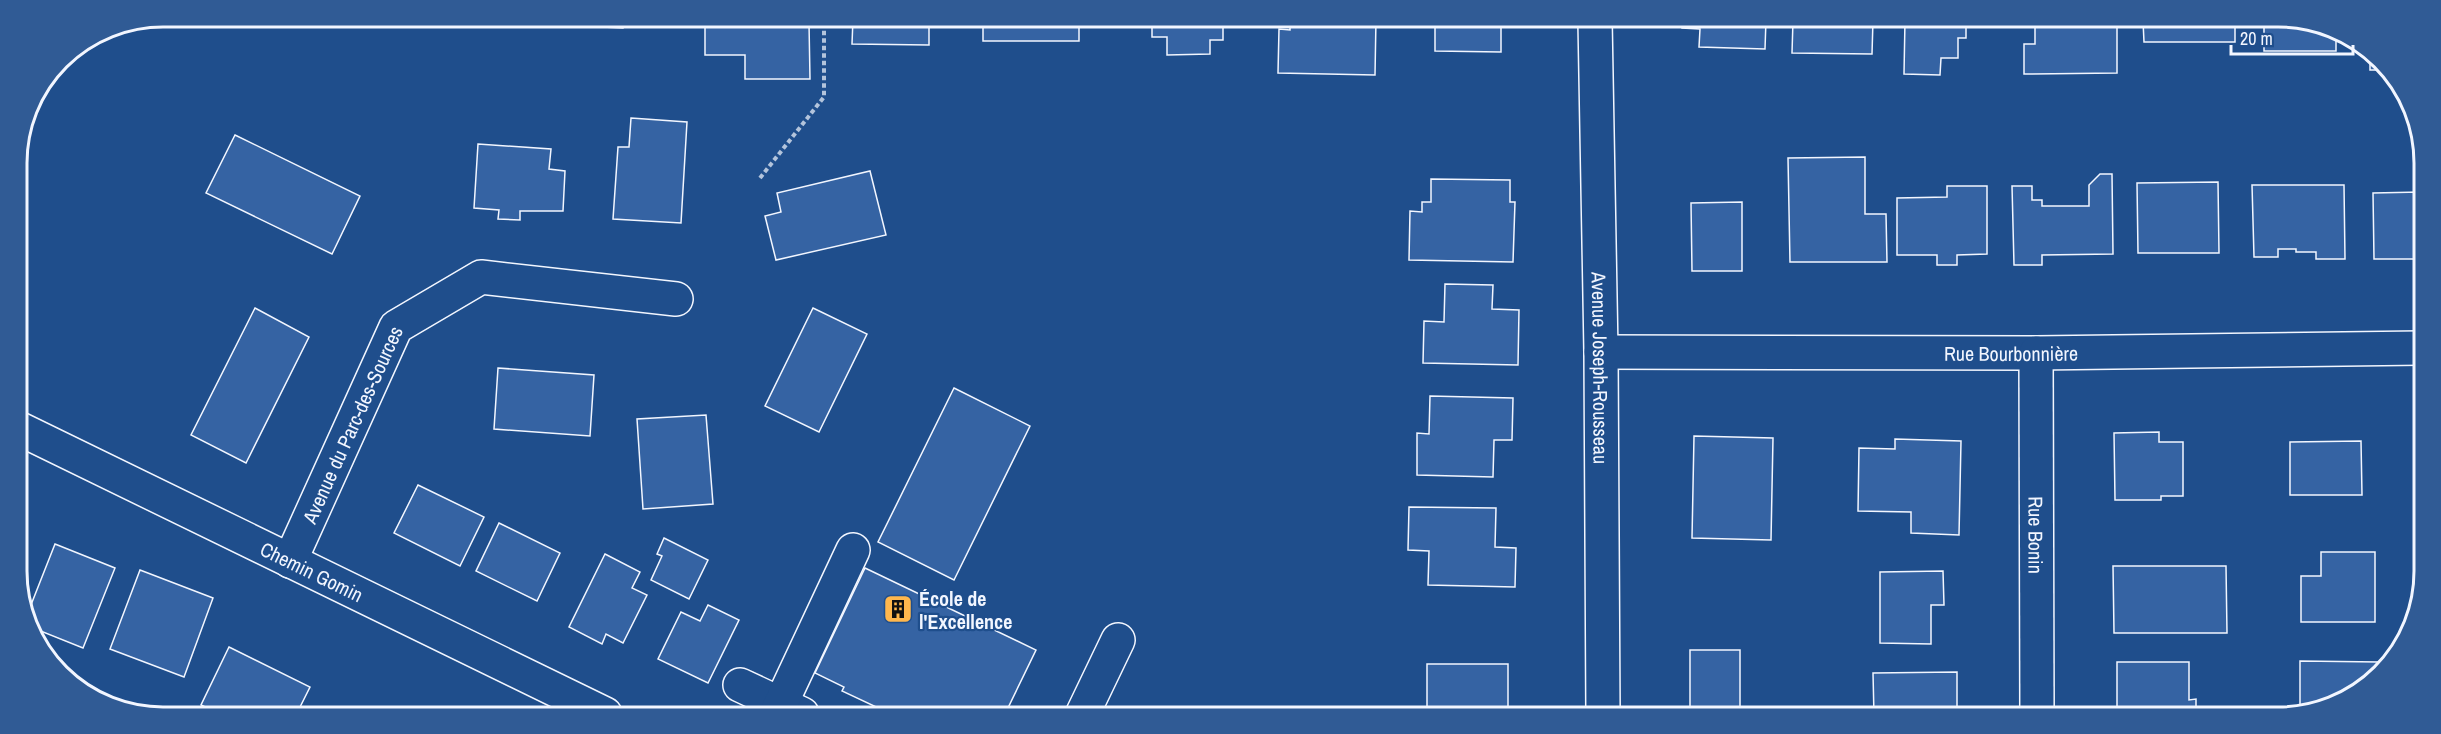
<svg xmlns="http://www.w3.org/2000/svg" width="2441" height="734" font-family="'Archivo Narrow',sans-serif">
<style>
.building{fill:#3563a3;stroke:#f2f6ff;stroke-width:1.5}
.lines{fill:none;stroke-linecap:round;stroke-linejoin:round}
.minor-casing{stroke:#f2f6ff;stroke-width:36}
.path{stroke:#b3c4dc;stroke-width:4;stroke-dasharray:4.5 3;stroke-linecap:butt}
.minor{stroke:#1f4e8c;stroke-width:33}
.labels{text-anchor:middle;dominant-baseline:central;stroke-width:4.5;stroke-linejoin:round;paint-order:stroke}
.street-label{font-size:20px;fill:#f2f6ff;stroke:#1f4e8c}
.poi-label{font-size:20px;font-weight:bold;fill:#f2f6ff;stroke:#1f4e8c;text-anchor:start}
.rim{fill:none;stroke:#f2f6ff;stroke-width:3}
</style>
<rect width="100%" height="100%" fill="#1f4e8c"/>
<g class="building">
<polygon points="581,17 624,18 623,28 580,26"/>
<polygon points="705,18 782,18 782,23 809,23 810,79 745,79 745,55 705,55"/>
<polygon points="853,18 929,18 929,45 852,44"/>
<polygon points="983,18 1079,19 1079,41 983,41"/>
<polygon points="1152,19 1223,19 1223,40 1210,40 1210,54 1167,55 1167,37 1152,37"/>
<polygon points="1290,19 1376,19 1375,75 1278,73 1279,29 1290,30"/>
<polygon points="1435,19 1501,20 1501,52 1435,51"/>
<polygon points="1682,20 1766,20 1765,49 1699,47 1700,29 1682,28"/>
<polygon points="1793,20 1873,20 1872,54 1792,53"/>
<polygon points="1905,20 1966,21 1966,38 1958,38 1958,58 1941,58 1940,75 1904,74"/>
<polygon points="2035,21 2117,21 2117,73 2024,74 2024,44 2035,44"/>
<polygon points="2143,21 2235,21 2235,42 2144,42"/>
<polygon points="2264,21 2316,21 2336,34 2336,51 2264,51"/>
<polygon points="2370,55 2388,66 2390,70 2370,70"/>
<polygon points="631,118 687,122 681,223 613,219 618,147 629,147"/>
<polygon points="235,135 360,196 332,254 206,193"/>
<polygon points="478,144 551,149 549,169 565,171 563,211 520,211 520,220 498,219 499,210 474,208"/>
<polygon points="1865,157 1865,214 1886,214 1887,262 1790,262 1788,158"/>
<polygon points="870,171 886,235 776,260 765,216 781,212 777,193"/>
<polygon points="2100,174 2112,174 2113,254 2042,255 2042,265 2014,265 2012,186 2032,186 2032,200 2042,200 2042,206 2089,206 2089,185"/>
<polygon points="1431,179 1510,180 1510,202 1515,202 1513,262 1409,260 1410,211 1422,212 1422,202 1431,202"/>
<polygon points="2218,182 2219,253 2138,253 2137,183"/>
<polygon points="2252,185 2344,185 2345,259 2316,259 2316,252 2296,252 2296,249 2278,249 2278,257 2254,257"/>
<polygon points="1947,186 1987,186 1987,254 1957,255 1957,265 1937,265 1937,255 1897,255 1897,198 1947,197"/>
<polygon points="2421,192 2421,259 2374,259 2373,193"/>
<polygon points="1742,202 1742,271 1692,271 1691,203"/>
<polygon points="1445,284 1493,285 1492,309 1519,310 1518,365 1423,363 1424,321 1444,322"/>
<polygon points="255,308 309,337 246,463 191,435"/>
<polygon points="813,308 867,334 819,432 765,406"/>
<polygon points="498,368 594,375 590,436 494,429"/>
<polygon points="954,388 1030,426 954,580 878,542"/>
<polygon points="1430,396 1513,398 1512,440 1494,440 1493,477 1417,475 1417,433 1429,434"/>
<polygon points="706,415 713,504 643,509 637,419"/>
<polygon points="2159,432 2159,442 2183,442 2183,496 2161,496 2161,500 2115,500 2114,433"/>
<polygon points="1694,436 1773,438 1771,540 1692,538"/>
<polygon points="1895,439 1961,441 1959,535 1911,533 1911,512 1858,511 1859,448 1895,449"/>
<polygon points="2361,441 2362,495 2290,495 2290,442"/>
<polygon points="418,485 484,517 460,566 394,533"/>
<polygon points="1409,507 1496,508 1495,547 1516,548 1515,587 1428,585 1429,551 1408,550"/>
<polygon points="499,523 560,553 537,601 476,571"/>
<polygon points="664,538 708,560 689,599 651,580 662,556 657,554"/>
<polygon points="55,544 115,568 83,648 33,628 27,615"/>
<polygon points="2321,552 2375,552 2375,622 2301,622 2301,576 2321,576"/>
<polygon points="605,554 640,572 632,588 647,595 623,643 606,634 602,644 569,627"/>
<polygon points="2113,566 2226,566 2227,633 2114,633"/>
<polygon points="865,568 1036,650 1005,714 891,714 842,691 844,687 815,673"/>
<polygon points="140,570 213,598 184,677 110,649"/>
<polygon points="1943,571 1944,605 1931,605 1931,644 1880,643 1880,572"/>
<polygon points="708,605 739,620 708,683 658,659 681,612 700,621"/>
<polygon points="229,647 310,687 297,713 218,713 201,705"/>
<rect x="1690" y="650" width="50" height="66"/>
<polygon points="2300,661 2379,662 2379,674 2374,681 2334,706 2300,714"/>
<polygon points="2117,662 2189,662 2189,700 2196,699 2196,717 2117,717"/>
<polygon points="1427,664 1508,664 1508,716 1427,715"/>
<polygon points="1957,672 1957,716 1874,716 1873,673"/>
</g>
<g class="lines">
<g class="minor-casing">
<g id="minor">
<path id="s1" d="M1595 20 1601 352 1603 716"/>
<path id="s2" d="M1601 352 2036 353 2421 348"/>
<path id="s3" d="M2036 353 2037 717"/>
<path id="s4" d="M18 428 605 714"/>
<path id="s5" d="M290 561 396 327 481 277 676 299"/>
<polyline points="740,685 802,714"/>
<polyline points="776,714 853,550"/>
<polyline points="1082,715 1118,640"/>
</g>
</g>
<polyline class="path" points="760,178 824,97 824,18"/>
<use href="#minor" class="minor"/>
</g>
<defs>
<g id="building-square" transform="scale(1.5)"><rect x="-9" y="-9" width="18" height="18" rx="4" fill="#ffb74d" stroke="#1f4e8c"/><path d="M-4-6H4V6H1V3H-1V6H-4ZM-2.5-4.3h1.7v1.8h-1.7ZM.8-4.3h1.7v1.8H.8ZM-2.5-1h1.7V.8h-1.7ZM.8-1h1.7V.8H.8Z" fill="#111"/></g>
</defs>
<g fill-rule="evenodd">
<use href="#building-square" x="898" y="609"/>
</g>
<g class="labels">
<g class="street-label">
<text stroke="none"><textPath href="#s2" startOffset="410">Rue Bourbonnière</textPath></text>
<text stroke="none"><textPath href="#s1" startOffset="348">Avenue Joseph-Rousseau</textPath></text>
<text stroke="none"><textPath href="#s5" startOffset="150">Avenue du Parc-des-Sources</textPath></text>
<text stroke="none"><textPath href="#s3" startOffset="182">Rue Bonin</textPath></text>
<text stroke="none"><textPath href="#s4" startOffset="327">Chemin Gomin</textPath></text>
</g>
<g class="poi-label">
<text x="919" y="598">École de<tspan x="919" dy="23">l'Excellence</tspan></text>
</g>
</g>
<path d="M0 0H2441V734H0ZM163 27H2278A136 136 0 0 1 2414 163V571A136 136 0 0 1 2278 707H163A136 136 0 0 1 27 571V163A136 136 0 0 1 163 27Z" fill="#305b95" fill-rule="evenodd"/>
<path class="rim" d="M163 27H2278A136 136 0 0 1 2414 163V571A136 136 0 0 1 2278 707H163A136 136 0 0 1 27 571V163A136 136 0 0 1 163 27Z"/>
<path d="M2231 45v9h122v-9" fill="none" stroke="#f2f6ff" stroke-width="3"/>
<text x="2240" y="45" font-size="18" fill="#f2f6ff" stroke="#1f4e8c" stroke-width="4.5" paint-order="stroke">20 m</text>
</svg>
